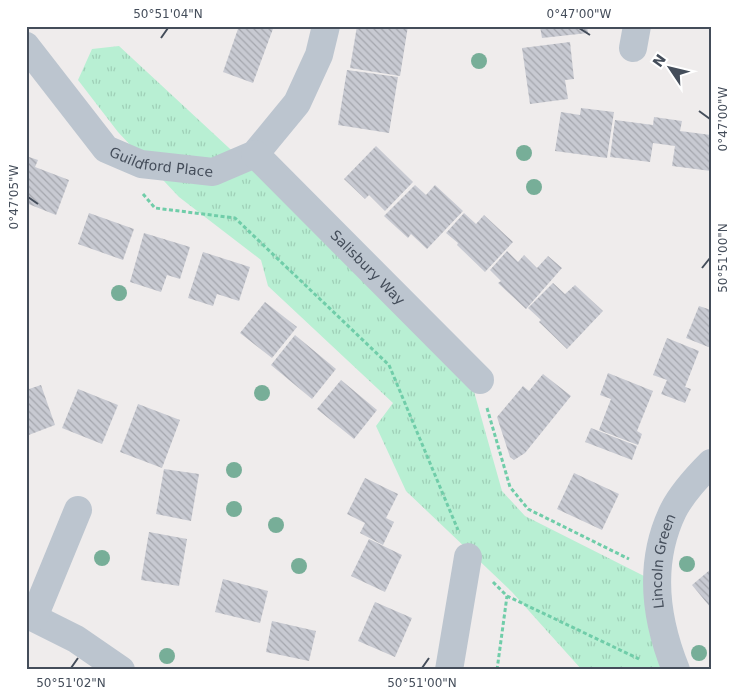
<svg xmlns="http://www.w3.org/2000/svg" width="737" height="696" font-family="'DejaVu Sans',sans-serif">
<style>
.grass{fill:url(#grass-tufts)}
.building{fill:url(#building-back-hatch)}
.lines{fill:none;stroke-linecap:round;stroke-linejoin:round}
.path{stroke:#70cda9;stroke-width:3;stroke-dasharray:4 2.5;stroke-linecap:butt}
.minor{stroke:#bcc5cf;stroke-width:28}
.tree{fill:#77ae98}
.ticks{fill:none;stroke:#444d5a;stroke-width:2}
.labels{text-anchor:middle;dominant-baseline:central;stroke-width:4;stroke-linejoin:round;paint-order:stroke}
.street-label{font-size:14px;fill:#444d5a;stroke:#fff}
.neatline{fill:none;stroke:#444d5a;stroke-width:2}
.ticks-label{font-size:12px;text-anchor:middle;fill:#444d5a}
</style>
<defs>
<pattern id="grass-tufts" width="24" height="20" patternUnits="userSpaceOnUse" patternTransform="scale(1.25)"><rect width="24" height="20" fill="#b8efd3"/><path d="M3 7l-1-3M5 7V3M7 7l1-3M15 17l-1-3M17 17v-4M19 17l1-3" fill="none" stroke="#9fcfb7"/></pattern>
<pattern id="building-back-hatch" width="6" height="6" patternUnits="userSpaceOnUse" patternTransform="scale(1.25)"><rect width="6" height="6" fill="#c8cad2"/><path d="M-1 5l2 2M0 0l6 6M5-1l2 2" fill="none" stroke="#a4a6ad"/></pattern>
</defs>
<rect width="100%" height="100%" fill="#efecec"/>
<polygon class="grass" points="119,46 271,187 473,388 502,491 525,516 646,577 666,670 582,670 512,592 406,491 376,426 393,403 268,286 261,260 179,197 118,132 78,80 92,49"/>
<g class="building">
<polygon points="239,26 274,26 253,83 223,72"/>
<polygon points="357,26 408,26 400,76 350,68"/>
<polygon points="540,26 587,26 588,33 542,38"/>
<polygon points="570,42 574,79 565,80 568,99 530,104 522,48"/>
<polygon points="347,70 398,77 389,133 338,125"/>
<polygon points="581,108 614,112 607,158 555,151 561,112 580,115"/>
<polygon points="654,117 682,121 680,131 711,135 711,171 672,166 675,146 653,143 650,162 610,157 615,120 653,125"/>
<polygon points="376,146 413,182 385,211 369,195 365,199 344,179"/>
<polygon points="26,156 38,160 35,167 69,180 56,215 26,203"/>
<polygon points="415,185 426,195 435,185 463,211 427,249 411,234 408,238 384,216"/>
<polygon points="89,213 134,229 123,260 78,244"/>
<polygon points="464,213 476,224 484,215 513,242 485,272 457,245 458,243 446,233"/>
<polygon points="144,233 190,247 180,279 167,275 161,292 130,282"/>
<polygon points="507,251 518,262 524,255 537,268 548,256 562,268 526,309 498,283 501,281 490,270"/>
<polygon points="203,252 250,267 239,301 217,294 213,306 188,298"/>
<polygon points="553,283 565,294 575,285 603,311 567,349 539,322 541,320 528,308"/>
<polygon points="265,302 297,327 272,358 240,333"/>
<polygon points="699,306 711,310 711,348 686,338"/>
<polygon points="295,335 336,369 312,399 271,365"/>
<polygon points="667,338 699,351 685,387 691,389 685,403 661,394 667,380 653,375"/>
<polygon points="608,373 653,391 637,431 642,434 638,445 599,430 611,399 600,395"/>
<polygon points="543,374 571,396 525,453 514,460 510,457 497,417 523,386 529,391"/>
<polygon points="341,380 377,410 354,439 317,409"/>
<polygon points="41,385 55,425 26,436 26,390"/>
<polygon points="78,389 118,405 102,444 62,428"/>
<polygon points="138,404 180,420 162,468 120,452"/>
<polygon points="591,428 637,446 632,460 585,442"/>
<polygon points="164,469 199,474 191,521 156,514"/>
<polygon points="574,473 619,494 602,530 557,509"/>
<polygon points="365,478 398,494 386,518 394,522 383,545 360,533 365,523 347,514"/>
<polygon points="149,532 187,539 179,586 141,580"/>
<polygon points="369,539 402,555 385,592 351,576"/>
<polygon points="711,569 711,608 692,585"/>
<polygon points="223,579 268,591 260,623 215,612"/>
<polygon points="375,602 412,618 395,657 358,641"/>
<polygon points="272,621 316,631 309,661 266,652"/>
</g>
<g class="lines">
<g class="path">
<polyline points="143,194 155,208 235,218 389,365 458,530"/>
<polyline points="487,408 510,487 528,509 629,559"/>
<polyline points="493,582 507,596 639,659"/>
<polyline points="497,670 507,596"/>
</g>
<g class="minor">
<path id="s1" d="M26 46 106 149 141 164 213 172 255 154 297 103 319 55 326 26"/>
<polyline points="633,48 637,26"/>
<path id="s2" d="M255 154 480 380"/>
<polyline points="26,614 76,639 121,670"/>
<polyline points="34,617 78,510"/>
<polyline points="449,670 468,557"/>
<path id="s3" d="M676 670C655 618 648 563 673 511 682 493 697 477 711 463"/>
</g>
</g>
<g class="tree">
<circle cx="479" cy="61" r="8"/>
<circle cx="524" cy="153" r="8"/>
<circle cx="534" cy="187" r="8"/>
<circle cx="119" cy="293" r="8"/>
<circle cx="262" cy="393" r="8"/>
<circle cx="234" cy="470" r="8"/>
<circle cx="234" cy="509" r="8"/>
<circle cx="276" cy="525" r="8"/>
<circle cx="102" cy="558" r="8"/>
<circle cx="687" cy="564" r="8"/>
<circle cx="299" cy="566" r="8"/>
<circle cx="699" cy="653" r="8"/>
<circle cx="167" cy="656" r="8"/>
</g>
<path class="ticks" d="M579 28 590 35M161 38 168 28M699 111 710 119M28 197 38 204M702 268 710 258M71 668 78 658M422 668 429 658"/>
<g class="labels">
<g class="street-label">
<text stroke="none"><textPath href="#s1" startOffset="188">Guildford Place</textPath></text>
<text stroke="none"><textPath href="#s2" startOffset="160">Salisbury Way</textPath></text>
<text stroke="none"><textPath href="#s3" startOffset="112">Lincoln Green</textPath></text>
</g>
</g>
<rect width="737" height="696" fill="none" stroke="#ffffff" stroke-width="55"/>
<g transform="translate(670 68) rotate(305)" stroke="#ffffff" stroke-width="4" paint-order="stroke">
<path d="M0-4L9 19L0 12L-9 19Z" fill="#444d5a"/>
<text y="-8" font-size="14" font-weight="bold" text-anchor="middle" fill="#444d5a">N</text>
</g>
<rect x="28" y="28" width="682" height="640" class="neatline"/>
<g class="ticks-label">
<text x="168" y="18">50°51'04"N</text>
<text x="579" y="18">0°47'00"W</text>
<text transform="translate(723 119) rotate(-90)" y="4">0°47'00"W</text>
<text transform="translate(14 197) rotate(-90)" y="4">0°47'05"W</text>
<text transform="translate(723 258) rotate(-90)" y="4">50°51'00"N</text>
<text x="71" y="687">50°51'02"N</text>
<text x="422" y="687">50°51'00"N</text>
</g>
</svg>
